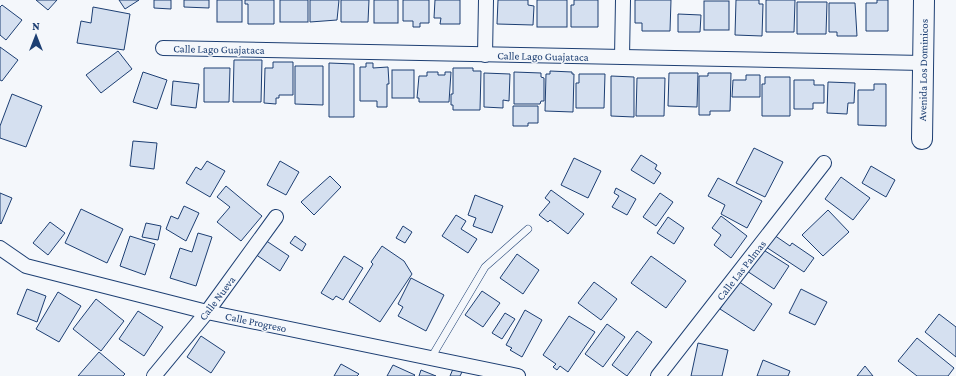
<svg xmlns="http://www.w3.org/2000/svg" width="956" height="376" font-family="'Crimson Pro',serif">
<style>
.building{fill:#d5e0f0;stroke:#1d3f73}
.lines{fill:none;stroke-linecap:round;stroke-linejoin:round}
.lane-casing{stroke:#1d3f73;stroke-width:8}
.street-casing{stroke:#1d3f73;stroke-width:16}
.secondary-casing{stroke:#1d3f73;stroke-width:22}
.lane{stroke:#f4f7fb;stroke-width:7}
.street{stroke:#f4f7fb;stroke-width:14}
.secondary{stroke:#f4f7fb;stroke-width:20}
.labels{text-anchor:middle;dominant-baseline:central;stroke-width:3;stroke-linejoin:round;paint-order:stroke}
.street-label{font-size:11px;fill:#1d3f73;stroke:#f4f7fb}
</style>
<rect width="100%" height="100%" fill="#f4f7fb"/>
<g class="building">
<polygon points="36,0 57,0 48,10"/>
<polygon points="119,0 139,0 125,9"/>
<polygon points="154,0 171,0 171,9 154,8"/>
<polygon points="184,0 209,0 209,8 184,7"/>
<rect x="217" y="0" width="25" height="22"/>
<polygon points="245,0 274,0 274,24 248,24 248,4 245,4"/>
<rect x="280" y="0" width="28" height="22"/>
<polygon points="310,0 339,0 337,20 310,22"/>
<polygon points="341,0 369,0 368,22 341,22"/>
<rect x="374" y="0" width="24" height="23"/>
<polygon points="403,0 429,0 429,23 420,23 420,27 413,27 413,21 403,21"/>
<polygon points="435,0 460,0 460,24 440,24 441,18 434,18"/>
<polygon points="498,0 528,0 528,5 534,6 533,25 497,24"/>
<rect x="537" y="0" width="30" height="27"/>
<polygon points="574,0 598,0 598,27 571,27 571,5 574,5"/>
<polygon points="635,0 671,0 670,31 642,31 642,23 635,23"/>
<polygon points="736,0 759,0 759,4 763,4 762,36 735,35"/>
<polygon points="766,0 795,0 794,32 766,32"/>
<polygon points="877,0 888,0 888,31 866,31 866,3 877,3"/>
<rect x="704" y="1" width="25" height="29"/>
<polygon points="797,2 827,2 826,34 797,34"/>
<polygon points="829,3 855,3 857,36 837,36 837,32 829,32"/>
<polygon points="2,5 22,20 6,40 0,35 0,7"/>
<polygon points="93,7 130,14 124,50 77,43 81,21 91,23"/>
<polygon points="678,14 701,15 700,32 678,32"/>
<polygon points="0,47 18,60 2,81 0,80"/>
<polygon points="118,51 132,69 101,93 86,75"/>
<polygon points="234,60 262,60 261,102 233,102"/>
<polygon points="273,62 293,62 293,95 279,95 279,98 276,98 276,104 264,103 265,68 273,68"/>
<polygon points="329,63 354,64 354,117 329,117"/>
<polygon points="366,63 373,63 373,68 388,67 389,84 387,84 387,107 377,107 377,101 360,101 360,67 366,67"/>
<polygon points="295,66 323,66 323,105 295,104"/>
<polygon points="204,68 230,68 229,102 204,102"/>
<polygon points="453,68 473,68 473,71 481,71 480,110 453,110 453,105 451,105 451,94 453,94"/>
<rect x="392" y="70" width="22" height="28"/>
<polygon points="550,71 572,72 572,74 574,74 573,112 545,111 546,74 550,74"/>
<polygon points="143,72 167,80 157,109 133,102"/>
<polygon points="427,72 438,72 438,75 445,75 445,72 451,72 449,102 419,102 419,98 417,98 419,76 427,76"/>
<polygon points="514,72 541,73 541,77 544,78 544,101 541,101 540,104 514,104"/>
<polygon points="484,73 510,74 509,101 503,100 503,108 484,107"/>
<polygon points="669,73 698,73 697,107 668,106"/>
<polygon points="708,73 731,73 730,111 710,111 710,115 699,115 699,76 708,76"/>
<polygon points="579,74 605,74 604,108 576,108 576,83 579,83"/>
<polygon points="746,75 760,75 760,97 732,97 733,80 746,80"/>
<polygon points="611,76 634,77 634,117 611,116"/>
<polygon points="765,77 790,77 790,116 762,116 762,84 765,84"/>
<polygon points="637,78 665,78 664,116 636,116"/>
<polygon points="794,80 814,80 814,85 824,85 824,103 813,103 813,109 794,109"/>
<polygon points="173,81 199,84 196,108 171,105"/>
<polygon points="828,82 855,83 854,103 848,103 847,114 827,113"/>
<polygon points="874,84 886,84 886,126 858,125 858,90 874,90"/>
<polygon points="12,94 42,106 26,147 0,138 0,126"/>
<polygon points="513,106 538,106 538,123 528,123 528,126 513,126"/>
<polygon points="133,141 157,143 154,169 130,166"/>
<polygon points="754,148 783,162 765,197 736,183"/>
<polygon points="641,155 657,165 655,169 661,173 654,184 631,170"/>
<polygon points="574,158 601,171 588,198 561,185"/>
<polygon points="207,161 225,171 210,197 186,183 196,167 201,170"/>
<polygon points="280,161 299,172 286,195 267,185"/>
<polygon points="871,166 895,180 886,197 862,183"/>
<polygon points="330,176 341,187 314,215 301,202"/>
<polygon points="841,177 870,198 853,220 825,199"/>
<polygon points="718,178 762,201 747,228 721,214 725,205 708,196"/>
<polygon points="226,186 262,216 241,241 217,222 230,207 217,197"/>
<polygon points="616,188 636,199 627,215 612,207 619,196 614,193"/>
<polygon points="551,190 584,214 568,234 550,220 548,222 539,215 550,202 545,198"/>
<polygon points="0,193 12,198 1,224 0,223"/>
<polygon points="660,193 673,202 656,226 643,217"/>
<polygon points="475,195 503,206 492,233 473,226 476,218 468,215"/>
<polygon points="184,206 199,213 186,241 166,229 171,216 178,219"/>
<polygon points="81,209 123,229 107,263 65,243"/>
<polygon points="828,210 849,232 823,256 802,235"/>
<polygon points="456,215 466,221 461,229 477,239 468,253 442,236"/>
<polygon points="721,216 747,236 731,258 714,245 721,235 712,228"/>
<polygon points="668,217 684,228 674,244 657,233"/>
<polygon points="50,222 65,233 48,255 33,243"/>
<polygon points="146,223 161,226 158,240 142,237"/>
<polygon points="403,226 412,232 405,243 396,238"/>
<polygon points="198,233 212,237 196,286 170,278 180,248 192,252"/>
<polygon points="774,235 790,246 792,243 814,258 804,272 766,247"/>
<polygon points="130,236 155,244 145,275 120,266"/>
<polygon points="295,236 306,244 302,251 290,243"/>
<polygon points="265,240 289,256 280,271 255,254"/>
<polygon points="382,246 404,261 412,274 380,322 349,302 373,264 371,262"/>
<polygon points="762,249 789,266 774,289 747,271"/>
<polygon points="517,254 539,270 523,294 500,278"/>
<polygon points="344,256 363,268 343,300 336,296 333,300 321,293"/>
<polygon points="651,256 686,281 666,308 631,283"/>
<polygon points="411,278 444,295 426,331 398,316 403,307 398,304"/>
<polygon points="738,281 772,304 754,331 720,309"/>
<polygon points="594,282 617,299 601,320 578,303"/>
<polygon points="27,289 46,296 37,322 17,314"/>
<polygon points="801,289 827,302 815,325 789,313"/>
<polygon points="482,291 500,303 483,327 465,315"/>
<polygon points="58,292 81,306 59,342 36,329"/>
<polygon points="96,299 124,321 101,351 73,329"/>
<polygon points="525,310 542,320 522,357 510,350 512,348 506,345"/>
<polygon points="138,311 163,327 144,356 119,339"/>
<polygon points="505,313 515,319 502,339 492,333"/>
<polygon points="939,314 956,327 956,357 925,332"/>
<polygon points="569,316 595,332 568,372 560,366 557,370 553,367 556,364 543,355"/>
<polygon points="607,324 625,337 603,367 585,354"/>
<polygon points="637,331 652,342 627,376 612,365"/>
<polygon points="201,336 225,352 211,373 187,357"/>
<polygon points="917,338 954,368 948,376 917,376 898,361"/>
<polygon points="698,343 728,350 722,376 691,376"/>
<polygon points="99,352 125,374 123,376 78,376"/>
<polygon points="763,360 790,371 788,376 757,376"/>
<polygon points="341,364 359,374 357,376 334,376"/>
<polygon points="393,365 415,375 414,376 387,376"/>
<polygon points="865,366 873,376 857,376"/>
<polygon points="453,369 462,372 460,376 450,376"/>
<polygon points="421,370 436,376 419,376"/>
</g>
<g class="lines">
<g class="lane-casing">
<polyline id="lane" points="431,358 485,267 528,229"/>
</g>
<g class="street-casing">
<g id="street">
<polyline points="163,48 923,63"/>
<polyline points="485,55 486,0"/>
<polyline points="622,57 623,0"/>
<polyline points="0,248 26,266 207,312 518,376"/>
<polyline points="154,376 207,312 276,217"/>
<polyline points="658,376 824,163"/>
</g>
</g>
<g class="secondary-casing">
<polyline id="secondary" points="922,139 924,0"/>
</g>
<use href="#lane" class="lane"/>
<use href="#street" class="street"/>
<use href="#secondary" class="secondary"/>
</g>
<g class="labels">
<g class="street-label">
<text transform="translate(219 49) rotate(1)">Calle Lago Guajataca</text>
<text transform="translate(543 56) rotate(1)">Calle Lago Guajataca</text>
<text transform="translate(923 70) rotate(-89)">Avenida Los Dominicos</text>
<text transform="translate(741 270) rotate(-52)">Calle Las Palmas</text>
<text transform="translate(217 298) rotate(-53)">Calle Nueva</text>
<text transform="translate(256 322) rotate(12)">Calle Progreso</text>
</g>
</g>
<g transform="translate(36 36)" stroke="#f4f7fb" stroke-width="3" paint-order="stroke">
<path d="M0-3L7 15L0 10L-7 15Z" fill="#1d3f73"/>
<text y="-6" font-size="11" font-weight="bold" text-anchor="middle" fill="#1d3f73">N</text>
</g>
</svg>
